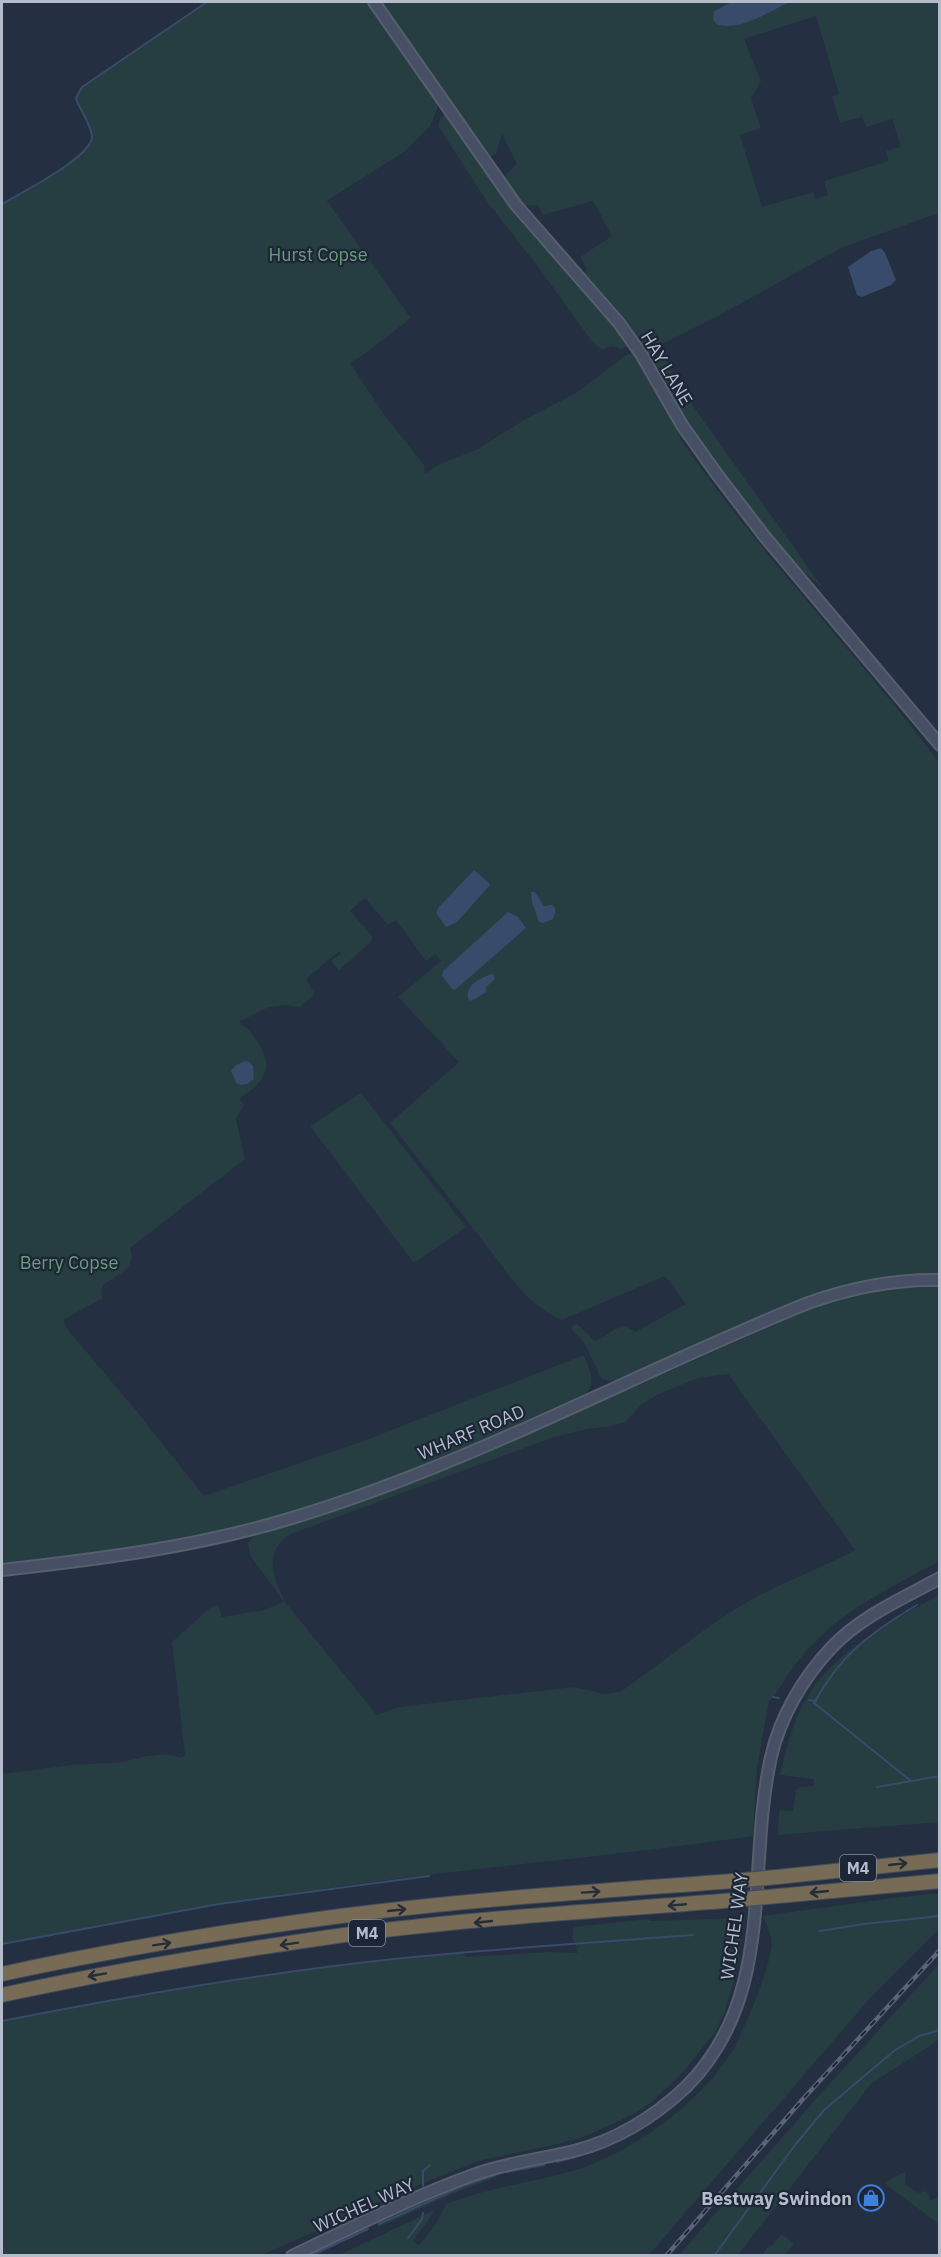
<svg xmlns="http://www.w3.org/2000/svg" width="941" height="2257" font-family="'IBM Plex Sans',sans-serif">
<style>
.green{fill:#263d42;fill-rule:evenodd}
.water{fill:#384b6a}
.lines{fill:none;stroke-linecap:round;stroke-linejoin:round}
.stream{stroke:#384b6a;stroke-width:2}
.secondary-casing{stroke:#565f6e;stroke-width:14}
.highway-casing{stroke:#434c5b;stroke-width:16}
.secondary{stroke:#464f64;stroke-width:10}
.highway{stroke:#776b55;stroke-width:14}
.rail-casing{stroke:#5a6578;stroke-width:4.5}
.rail{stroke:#1d2636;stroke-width:2;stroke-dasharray:7;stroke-linecap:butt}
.highway-bridge-casing{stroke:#434c5b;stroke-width:16;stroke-linecap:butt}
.highway-bridge{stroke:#776b55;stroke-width:14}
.oneway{stroke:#262d39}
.labels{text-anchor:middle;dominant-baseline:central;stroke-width:4.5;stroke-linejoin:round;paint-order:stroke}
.shield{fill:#1d2636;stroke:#878f9e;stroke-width:1.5}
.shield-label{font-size:16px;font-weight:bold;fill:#b4bccb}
.park-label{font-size:18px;fill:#6a9d79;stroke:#1d2636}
.street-label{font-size:18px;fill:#b4bccb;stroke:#1d2636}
.poi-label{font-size:18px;font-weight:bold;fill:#b4bccb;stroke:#1d2636;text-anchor:end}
</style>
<rect width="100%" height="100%" fill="#242f41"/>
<g class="green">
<path d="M207 2H370L438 100V107L430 126 405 151 327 201 411 318 366 353 350 363 386 417 424 465 425 474 438 465 478 449 524 420 576 393 625 356 631 353 628 344 627 347 621 349 611 346 603 350 593 343 539 268 488 203 438 126 440 119 445 113 517 216 579 285 583 274 587 269 580 257 612 236 593 201 543 215 538 205C514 209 513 196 503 177L517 164 502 134 496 154 492 156 484 152 382 2H939V213L841 248 720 315 660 345 678 385 823 588C788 560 759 527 730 493 716 477 693 445 678 435 756 551 855 651 939 762V1274C870 1269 805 1297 743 1325 707 1341 671 1357 634 1373 623 1378 612 1385 601 1378L584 1342 572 1330V1326L577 1324 594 1341C608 1338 620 1318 635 1332L686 1304 665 1276 562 1320C525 1305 503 1266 479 1236 449 1198 419 1160 390 1123L459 1062 398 997 441 961 435 954 426 961 396 920 388 925 365 898 350 911 372 936 371 942 339 970 331 961 341 953 339 951 306 979 315 994 300 1007 286 1005 269 1007 239 1022C249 1029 254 1035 260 1046 275 1072 260 1084 239 1099L244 1105 236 1119 245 1159 130 1248C138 1269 116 1275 103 1285L101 1292 103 1298 63 1320 69 1331 138 1413 204 1496 366 1440 584 1355C589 1370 597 1381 586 1394 490 1435 396 1480 296 1511 201 1540 100 1553 2 1563V204C19 193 94 157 92 136 90 122 80 111 76 98L82 87ZM816 16 839 94 832 97 840 123 862 117 866 127 892 119 901 147 886 151 889 161 824 181 828 195 815 199 813 192 762 207 740 135 761 128 751 98 761 81 744 39Z"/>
<polygon points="361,1093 466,1227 414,1263 310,1126"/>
<path d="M939 1287V1561C897 1585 853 1604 818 1639 807 1649 797 1662 788 1675 782 1684 778 1693 769 1701L757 1767 753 1836C616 1856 478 1867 342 1886 228 1902 115 1923 2 1944V1774L72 1765 122 1762 147 1756 167 1754 181 1758 185 1755 172 1642 211 1607 218 1605 222 1617 264 1610 284 1602 250 1555 248 1543 255 1535C344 1510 428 1475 514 1439 617 1395 719 1350 821 1304 860 1293 899 1287 939 1287ZM728 1374 855 1550C820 1569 782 1582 747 1602 702 1628 663 1663 620 1692L605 1694 574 1687 399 1707 377 1715 285 1602C273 1577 262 1552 291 1534L554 1437 587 1429 612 1426 625 1422 641 1405 657 1395 698 1378Z"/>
<path d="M939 1595V1822L778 1835 779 1810 793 1811 796 1790 800 1787 813 1786 814 1779 780 1775C785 1753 791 1729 801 1708 827 1654 889 1623 939 1595Z"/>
<path d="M939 1893V1929L871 1997 649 2255H339L434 2210 430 2218 413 2241 419 2245 436 2224 446 2204C485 2189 525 2183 565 2173 626 2158 702 2103 734 2048 740 2038 744 2026 749 2015 756 1999 775 1953 771 1937 769 1930 766 1923 763 1916L885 1899Z"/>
<path d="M744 1918 737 1970 724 2014 715 2032 684 2071 652 2102 632 2115 608 2126 586 2136 554 2145 482 2160 433 2179 262 2255 2 2256V2021C154 1991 308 1966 464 1953L466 1957 550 1952 578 1953 572 1936 573 1927 647 1919 651 1921Z"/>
<polygon points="939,1964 939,2040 871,2084 738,2255 679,2255 822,2092"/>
<polygon points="495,2172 496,2177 459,2191 379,2227 376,2222 455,2186"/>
<polygon points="902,2173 905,2173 905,2184 919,2193 925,2191 928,2193 930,2201 939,2196 939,2224 884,2183"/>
<polygon points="782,2234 794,2244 785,2255 765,2255 763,2254 769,2245 771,2246"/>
</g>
<g class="water">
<path d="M732 2H791C770 10 740 33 716 24L713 19 714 11Z"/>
<polygon points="881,248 885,253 896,280 891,285 862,297 857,295 848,267 871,251"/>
<polygon points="474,870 490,884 489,886 457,922 446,927 436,913 438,908"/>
<path d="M531 892H535L544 906 552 905C557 909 556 913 553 919L543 923 539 922 532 902Z"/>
<polygon points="508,912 518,917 526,928 455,990 452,989 442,976 443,971"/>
<path d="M491 974H493L495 979 486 987V992L475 999 469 1001C463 986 479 979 491 974Z"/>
<polygon points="246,1061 249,1062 253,1066 254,1079 247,1084 240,1085 236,1083 231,1071 236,1065"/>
</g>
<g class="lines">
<g class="stream">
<path d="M2 204C19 194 94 156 92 136 90 122 80 111 76 98L82 87 207 2"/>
<polyline points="773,1697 779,1698"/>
<polyline points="809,1700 816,1701"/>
<path d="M911 1781 814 1703C841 1654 870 1633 917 1605"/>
<polyline points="877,1787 940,1776"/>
<polyline points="820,1931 864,1924 940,1916"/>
<polyline points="2,1944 219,1904 429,1876"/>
<path d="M2 2021C138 1994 275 1971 413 1957 507 1948 600 1942 693 1935"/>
<polyline points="557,2162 595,2151"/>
<polyline points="507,2172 544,2165"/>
<polyline points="423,2186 423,2171 430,2165"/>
<polyline points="379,2224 463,2186 495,2175"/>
<polyline points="408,2238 422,2219 423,2213"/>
<polyline points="310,2256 368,2229"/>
<polyline points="714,2256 795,2145 824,2110 894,2051 919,2036 940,2030"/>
</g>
<g class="secondary-casing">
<g id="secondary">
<polyline points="374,2 516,205 619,323 641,354 682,425 716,473 765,537 940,745"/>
<path d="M2 1570C100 1559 197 1547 292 1518 471 1464 635 1373 808 1303 850 1288 894 1279 940 1280"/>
<path d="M292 2256C351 2228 412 2197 473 2175 506 2163 540 2159 574 2151 617 2140 654 2117 686 2087 777 1996 746 1870 771 1757 780 1717 803 1678 831 1648 861 1616 902 1599 940 1578"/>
</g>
</g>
<g class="highway-casing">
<g id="highway">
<polyline points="777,1877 940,1860"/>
<polyline points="778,1896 940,1881"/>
<path d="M2 1974C113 1950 227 1931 341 1916 471 1899 602 1891 733 1881"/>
<path d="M2 1995C113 1971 225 1952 337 1936 469 1918 603 1911 735 1900"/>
</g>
</g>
<use href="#secondary" class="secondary"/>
<use href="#highway" class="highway"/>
<g class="rail-casing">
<polyline id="rail" points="666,2256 803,2099 940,1950"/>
</g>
<use href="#rail" class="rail"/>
<g class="highway-bridge-casing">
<g id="highway-bridge">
<polyline points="733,1881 777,1877"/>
<polyline points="735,1900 778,1896"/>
</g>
</g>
<use href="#highway-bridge" class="highway-bridge"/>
</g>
<defs><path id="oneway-shaft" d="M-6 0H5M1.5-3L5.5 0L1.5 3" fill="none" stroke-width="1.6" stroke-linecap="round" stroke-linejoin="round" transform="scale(1.5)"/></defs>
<g class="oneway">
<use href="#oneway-shaft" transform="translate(898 1864) rotate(-6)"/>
<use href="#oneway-shaft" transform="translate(591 1892) rotate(-4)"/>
<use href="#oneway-shaft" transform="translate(819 1892) rotate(174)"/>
<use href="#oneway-shaft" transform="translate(677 1905) rotate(175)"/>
<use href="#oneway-shaft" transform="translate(397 1910) rotate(-6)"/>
<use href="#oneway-shaft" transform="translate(483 1922) rotate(174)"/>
<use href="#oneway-shaft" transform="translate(162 1944) rotate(-9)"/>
<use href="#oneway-shaft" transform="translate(289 1944) rotate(171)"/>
<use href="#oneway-shaft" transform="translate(97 1975) rotate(170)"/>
</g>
<defs>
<g id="shop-ring" transform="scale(1.35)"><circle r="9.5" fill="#1d2636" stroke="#3f7fe0" stroke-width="1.5"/><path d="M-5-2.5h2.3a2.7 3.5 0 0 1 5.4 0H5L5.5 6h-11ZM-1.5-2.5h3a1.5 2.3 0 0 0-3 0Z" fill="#3f7fe0"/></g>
</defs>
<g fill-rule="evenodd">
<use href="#shop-ring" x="871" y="2198"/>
</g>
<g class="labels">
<g class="shield">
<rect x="840" y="1855" width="36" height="26" rx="4.5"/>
<rect x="349" y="1920" width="36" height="26" rx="4.5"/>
</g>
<g class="shield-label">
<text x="858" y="1868">M4</text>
<text x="367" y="1933">M4</text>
</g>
<g class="park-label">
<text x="318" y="254">Hurst Copse</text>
<text x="69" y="1262">Berry Copse</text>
</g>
<g class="street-label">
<text transform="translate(667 368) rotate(59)">HAY LANE</text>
<text transform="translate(471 1432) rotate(-23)">WHARF ROAD</text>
<text transform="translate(734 1926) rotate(-82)">WICHEL WAY</text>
<text transform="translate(364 2205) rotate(-24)">WICHEL WAY</text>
</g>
<g class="poi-label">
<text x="852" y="2198">Bestway Swindon</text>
</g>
</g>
<rect width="941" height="2257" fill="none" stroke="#b4bccb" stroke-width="6"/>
</svg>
